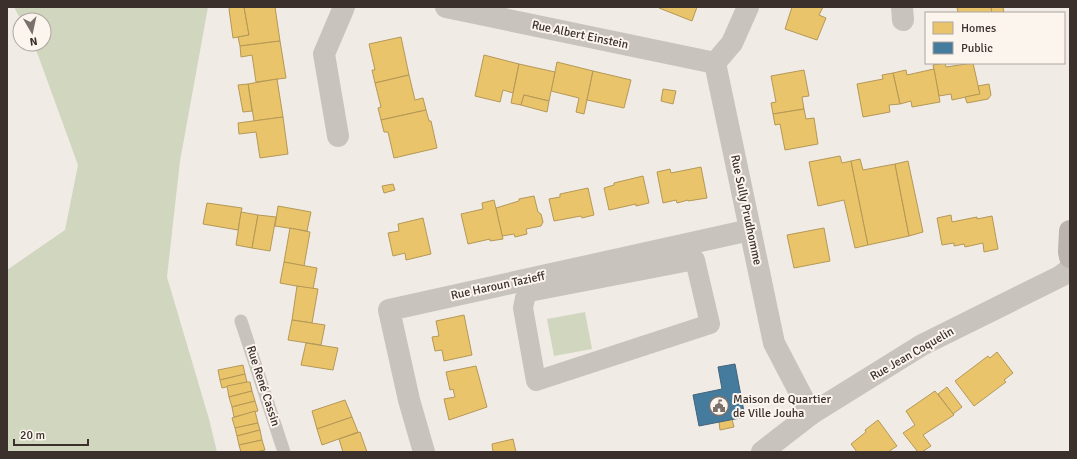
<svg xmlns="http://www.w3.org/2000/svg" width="1077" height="459" font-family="Signika,sans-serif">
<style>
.green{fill:#d1d6bf}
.homes{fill:#e9c46a;stroke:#b59857}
.public{fill:#457b9d;stroke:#42647b}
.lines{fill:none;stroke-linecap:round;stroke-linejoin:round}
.service{stroke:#c9c3be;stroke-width:13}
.pedestrian{stroke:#c9c3be;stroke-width:20}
.minor{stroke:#c9c3be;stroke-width:22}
.secondary{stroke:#bab3ae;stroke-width:22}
.labels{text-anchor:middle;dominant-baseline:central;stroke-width:4;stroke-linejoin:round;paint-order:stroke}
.street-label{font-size:12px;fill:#3b302b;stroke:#fbf5ee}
.poi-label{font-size:12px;fill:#3b302b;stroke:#fbf5ee;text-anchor:start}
</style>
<rect width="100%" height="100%" fill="#f0ebe5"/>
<g class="green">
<polygon points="14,7 208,7 180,161 167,277 209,419 217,452 7,452 7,270 65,230 78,165 38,55 33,44 44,44 44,20 21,20"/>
<polygon points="585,312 592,349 554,356 547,319"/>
</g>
<g class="homes">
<polygon points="230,7 244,7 249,35 233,38 229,9"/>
<polygon points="244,7 275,7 280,41 240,46 238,37 249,35"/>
<polygon points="660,7 697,7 692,21 659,8"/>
<polygon points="792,7 823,7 819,15 826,18 817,40 785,29"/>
<polygon points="957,7 991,7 992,13 958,13"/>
<polygon points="991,7 1003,7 1004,13 992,13"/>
<polygon points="401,37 409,75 375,83 372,70 375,70 369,44"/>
<polygon points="280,41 286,78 256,82 252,55 241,57 240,46"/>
<polygon points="484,55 519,64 513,93 503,90 500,102 475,96"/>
<polygon points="557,62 593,71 584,114 576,112 579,98 551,91"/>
<polygon points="945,63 946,67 973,63 980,94 952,100 951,94 939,96 933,65"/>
<polygon points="519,64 555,72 549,101 524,95 521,105 511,103"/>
<polygon points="934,69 940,102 912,107 911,101 900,104 893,73 906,70 907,75"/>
<polygon points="804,70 809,96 802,97 804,109 773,114 771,103 776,102 771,76"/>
<polygon points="593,71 631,80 624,108 587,100"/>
<polygon points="893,73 900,104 889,105 890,112 863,117 857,84 883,79 882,75"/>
<polygon points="409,75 415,100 423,98 426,110 381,120 378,108 381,107 375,83"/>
<polygon points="277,79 283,117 254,121 248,84"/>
<polygon points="248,84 252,111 243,112 238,85"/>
<polygon points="989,84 991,95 988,99 967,103 965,97 980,94 978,86"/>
<polygon points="663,89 676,91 673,104 661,101"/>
<polygon points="524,95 549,101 547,112 521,105"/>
<polygon points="804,109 806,119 814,118 818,144 785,150 780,124 775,125 773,114"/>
<polygon points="426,110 429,121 431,121 437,148 394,158 388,132 384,132 381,120"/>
<polygon points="283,117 288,154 260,158 256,132 239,134 238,123"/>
<polygon points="840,156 842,163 851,161 868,245 855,248 844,200 818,206 809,162"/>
<polygon points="860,159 863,170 895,164 909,236 868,245 851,161"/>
<polygon points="908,161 923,232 909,236 895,164"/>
<polygon points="701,167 707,198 688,201 688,200 677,203 676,200 663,203 657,172 670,169 671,173"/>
<polygon points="643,176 649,203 636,206 636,204 609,210 604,188 614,185 614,183"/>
<polygon points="393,184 395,190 384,193 382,186"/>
<polygon points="588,188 594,215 582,218 581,216 554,221 549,199 560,197 560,194"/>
<polygon points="534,196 538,212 541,214 543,222 541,226 526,229 527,234 515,237 514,234 502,236 496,208 519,201 519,199"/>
<polygon points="494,200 503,239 490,241 490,239 468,244 461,214 483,209 482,203"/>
<polygon points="207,203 242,208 238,230 203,224"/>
<polygon points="278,206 311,212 307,231 275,226"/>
<polygon points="241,212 258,215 252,248 236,245"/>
<polygon points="258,215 276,217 270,251 252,248"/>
<polygon points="951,215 952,222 977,217 977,219 992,216 998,249 984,252 983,243 965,247 964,244 954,246 954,243 942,245 937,218"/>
<polygon points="423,218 431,254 406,260 405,253 393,256 388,233 399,231 398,224"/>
<polygon points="290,228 310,232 304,266 284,262"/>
<polygon points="824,228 830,261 794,268 787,235"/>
<polygon points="284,262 317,268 313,289 280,283"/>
<polygon points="297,286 318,289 312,323 292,320"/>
<polygon points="464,315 472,355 444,361 442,350 435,351 432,337 439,336 436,321"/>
<polygon points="292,320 325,325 321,345 288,340"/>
<polygon points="306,343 338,348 333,370 301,365"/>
<polygon points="997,352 1013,373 1004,380 1006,382 974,406 955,381 988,356 990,358"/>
<polygon points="243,365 245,374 220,380 218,370"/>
<polygon points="476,366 487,407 449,420 444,399 455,397 453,389 450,390 446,372"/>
<polygon points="245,374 247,382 222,388 220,380"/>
<polygon points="247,382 250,382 252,391 229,397 227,386"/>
<polygon points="947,387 962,407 953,414 938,394"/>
<polygon points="252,391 255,401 232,407 229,397"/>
<polygon points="935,391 954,415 923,435 931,446 922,452 918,452 903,433 915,425 906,411"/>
<polygon points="345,400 352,417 317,429 312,411"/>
<polygon points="255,401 258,411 234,417 232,407"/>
<polygon points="255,411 258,423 235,428 232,418"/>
<polygon points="352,417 358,432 322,445 317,429"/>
<polygon points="732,419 734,427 720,430 719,422"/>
<polygon points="878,420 897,446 888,452 857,452 851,444 866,432 865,430"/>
<polygon points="258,423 260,430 237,436 235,428"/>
<polygon points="260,430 262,440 239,445 237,436"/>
<polygon points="360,432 367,452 343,452 339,439"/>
<polygon points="513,439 516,452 493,452 492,444"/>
<polygon points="262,440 265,450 255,452 241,452 239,445"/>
</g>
<polygon class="public" points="735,364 745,417 699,426 693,395 722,389 718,367"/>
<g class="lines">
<polyline class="service" points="241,321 284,452"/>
<polygon class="pedestrian" points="695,260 710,324 536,381 523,308 525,298 529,292"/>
<g class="minor">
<polyline points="446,7 715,63"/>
<polyline points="748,7 732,43 715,63 774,343 811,414"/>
<polyline points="902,7 903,20"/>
<polyline points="338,136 324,54 344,7"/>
<polyline points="424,452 409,400 389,310 750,230"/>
<polyline points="762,452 811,414 922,345 1061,276 1070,269"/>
</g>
<polyline class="secondary" points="1070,231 1069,252 1070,257"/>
</g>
<defs>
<g id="civic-ring" transform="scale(1)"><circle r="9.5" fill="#fbf5ee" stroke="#7a716c" stroke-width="1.5"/><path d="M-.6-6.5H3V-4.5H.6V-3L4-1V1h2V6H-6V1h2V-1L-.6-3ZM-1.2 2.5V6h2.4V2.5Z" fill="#7a716c"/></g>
</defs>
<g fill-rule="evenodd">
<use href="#civic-ring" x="719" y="406"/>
</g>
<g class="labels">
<g class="street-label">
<text transform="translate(580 35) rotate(12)">Rue Albert Einstein</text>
<text transform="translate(746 210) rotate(78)">Rue Sully Prudhomme</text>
<text transform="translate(498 286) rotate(-12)">Rue Haroun Tazieff</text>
<text transform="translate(912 354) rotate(-30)">Rue Jean Coquelin</text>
<text transform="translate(263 386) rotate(72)">Rue René Cassin</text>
</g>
<g class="poi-label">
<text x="733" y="399">Maison de Quartier<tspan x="733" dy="14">de Ville Jouha</tspan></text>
</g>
</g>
<rect width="1077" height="459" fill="none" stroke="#3b302b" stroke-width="16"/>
<rect x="925" y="12" width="140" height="52" fill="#fbf5ee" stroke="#aea6a0"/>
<rect x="933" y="22" width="20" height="12" fill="#e9c46a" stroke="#aea6a0"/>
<text x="961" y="32" font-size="12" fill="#3b302b">Homes</text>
<rect x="933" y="42" width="20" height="12" fill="#457b9d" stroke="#aea6a0"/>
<text x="961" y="52" font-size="12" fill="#3b302b">Public</text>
<g transform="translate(32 32) rotate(171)"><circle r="19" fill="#fbf5ee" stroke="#aea6a0"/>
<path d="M0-3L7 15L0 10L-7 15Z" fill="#7a716c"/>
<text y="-6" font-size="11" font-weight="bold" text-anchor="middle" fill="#3b302b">N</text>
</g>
<path d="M14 439v6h74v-6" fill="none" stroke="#3b302b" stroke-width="2"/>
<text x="20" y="439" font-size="12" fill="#3b302b" stroke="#fbf5ee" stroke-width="3" paint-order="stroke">20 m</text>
</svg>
